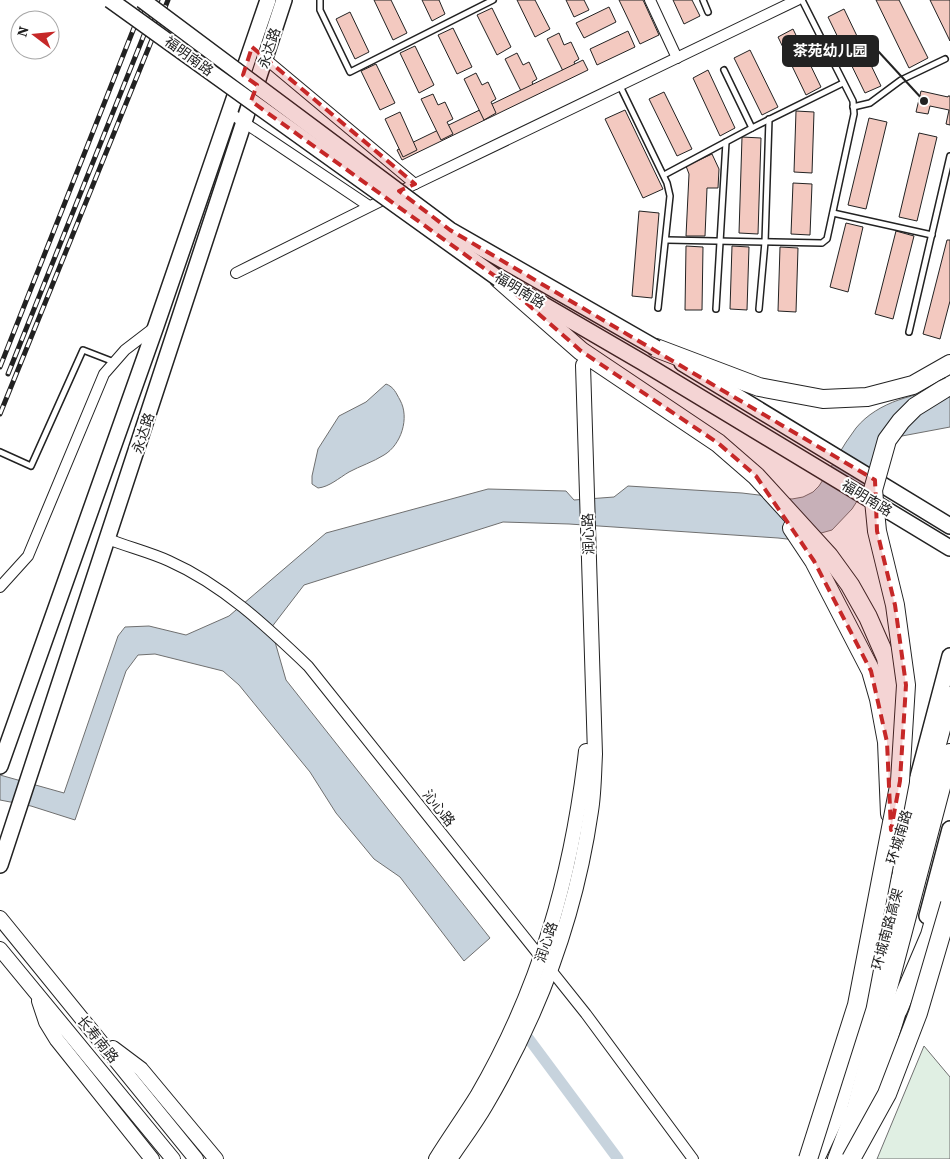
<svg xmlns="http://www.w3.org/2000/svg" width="950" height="1159" font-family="'Source Serif 4','Noto Sans SC',serif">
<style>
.green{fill:#e0efe3;stroke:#6f6f6f}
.water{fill:#c7d3dd;stroke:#6f6f6f}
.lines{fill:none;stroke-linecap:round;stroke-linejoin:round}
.canal{stroke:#c7d3dd;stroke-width:11}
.building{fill:#f3c9c0;stroke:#222}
.lane-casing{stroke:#222;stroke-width:8}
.street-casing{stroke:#222;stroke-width:12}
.secondary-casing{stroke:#222;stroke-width:16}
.primary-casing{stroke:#222;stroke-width:18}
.highway-casing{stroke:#222;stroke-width:20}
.lane{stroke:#fff;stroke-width:5}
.street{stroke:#fff;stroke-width:10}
.secondary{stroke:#fff;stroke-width:14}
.primary{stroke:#fff;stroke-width:15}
.highway{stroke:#fff;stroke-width:18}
.rail-casing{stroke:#222;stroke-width:5}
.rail{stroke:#fff;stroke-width:3;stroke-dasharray:9;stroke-linecap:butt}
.primary-bridge-casing{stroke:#222;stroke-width:18;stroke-linecap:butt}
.highway-bridge-casing{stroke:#222;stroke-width:20;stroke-linecap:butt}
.primary-bridge{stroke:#fff;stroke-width:15}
.highway-bridge{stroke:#fff;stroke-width:18}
.marked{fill:#c62828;fill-opacity:0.2;stroke:#c62828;stroke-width:4;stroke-dasharray:10 6;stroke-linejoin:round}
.labels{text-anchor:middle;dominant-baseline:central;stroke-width:4;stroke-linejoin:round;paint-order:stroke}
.street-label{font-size:14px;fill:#222;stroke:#fff}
.leader{fill:none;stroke:#222;stroke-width:2}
.callout-dot{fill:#222;stroke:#fff;stroke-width:2}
.callout{fill:#222;stroke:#222;stroke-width:2}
.callout-label{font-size:15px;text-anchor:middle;font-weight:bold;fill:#fff}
</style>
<rect width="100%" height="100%" fill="#fff"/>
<polygon class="green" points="924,1046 950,1077 950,1159 877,1159"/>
<g class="water">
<path d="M386 384C394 387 396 393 400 400 410 418 401 445 384 455 373 462 360 466 349 472 339 478 329 487 318 488L312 484V476L318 449 339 416 366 402Z"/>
<path d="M950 389V427L902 436 892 441 868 484 852 509 832 530 796 540 778 538 569 524 503 522 304 585 271 628 286 680 490 938 464 961 400 877 374 859 336 813 310 772 239 685 223 671 155 654 138 655 126 671 75 820 31 806 0 800V775L64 793 118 636 125 627 149 626 186 635 229 616 326 533 488 489 566 491 574 500 614 497 628 486 742 493 792 499 803 497 813 492 819 486C832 467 842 446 856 428 878 401 917 393 950 389Z"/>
</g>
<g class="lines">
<polyline class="canal" points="520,1027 618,1159"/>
</g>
<g class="building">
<polygon points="374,0 391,0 407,33 393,40"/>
<polygon points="422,0 439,0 445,14 432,21"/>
<polygon points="517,0 535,0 550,29 535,37"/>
<polygon points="566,0 584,0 589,10 574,17"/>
<polygon points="619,0 643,0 659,35 640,44"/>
<polygon points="673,0 692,0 700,16 684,24"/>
<polygon points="876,0 899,0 928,58 909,68"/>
<polygon points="930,0 950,0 950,41"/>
<polygon points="609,7 616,22 584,38 576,23"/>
<polygon points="492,8 511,47 497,55 477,15"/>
<polygon points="844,9 881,86 865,93 828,17"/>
<polygon points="350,12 369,52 355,59 336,19"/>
<polygon points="453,28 472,67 457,74 438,35"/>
<polygon points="793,29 821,87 806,95 778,37"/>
<polygon points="628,31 635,47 597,65 590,49"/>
<polygon points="559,33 564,45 571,42 579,59 574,62 579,73 567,79 547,39"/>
<polygon points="415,46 434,85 419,93 400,53"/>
<polygon points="750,50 778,107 762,115 734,58"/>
<polygon points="517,53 523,65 529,62 537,79 532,82 537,94 525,99 505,59"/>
<polygon points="583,60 588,70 402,160 397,150"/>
<polygon points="376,64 395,103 380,110 361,71"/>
<polygon points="708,70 735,128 720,136 693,78"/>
<polygon points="476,73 482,85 488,82 496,99 491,102 496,113 484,120 464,79"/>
<polygon points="921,91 948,97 948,96 950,96 950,125 946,124 949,110 930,106 928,114 916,112"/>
<polygon points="664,92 692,149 677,156 649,99"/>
<polygon points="433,94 438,105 445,102 453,119 447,122 453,134 441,140 421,99"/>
<polygon points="625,110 663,189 643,198 605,119"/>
<polygon points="796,111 814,112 812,173 794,172"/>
<polygon points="400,112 417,150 403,157 385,119"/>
<polygon points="869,118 887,122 866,209 848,205"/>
<polygon points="919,133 937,137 917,221 899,217"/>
<polygon points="742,137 761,138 758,234 739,233"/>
<polygon points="712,154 719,169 718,188 707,188 705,236 686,236 689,174 686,166"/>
<polygon points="793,183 812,184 810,235 791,234"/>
<polygon points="639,211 659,213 652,298 632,296"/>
<polygon points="846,223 863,227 848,292 830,287"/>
<polygon points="896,231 914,236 893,319 875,314"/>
<polygon points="947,240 950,240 950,301 940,339 923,334"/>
<polygon points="686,246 703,247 702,310 685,310"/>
<polygon points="732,246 749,247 747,310 730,309"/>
<polygon points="780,247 798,248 796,312 778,311"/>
</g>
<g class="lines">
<g class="lane-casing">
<g id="lane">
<polyline points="320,0 320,10 350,72 493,0"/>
<polyline points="703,0 708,12"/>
<polyline points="724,70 752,128"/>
<polyline points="620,86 667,183 670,196 658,308"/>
<polyline points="853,107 870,103 901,80 945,59"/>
<polyline points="664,175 752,128 843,83"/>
<polyline points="833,213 932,235"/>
<polyline points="667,240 822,243 827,239 854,114 853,101 802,0"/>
<polyline points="716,309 726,142"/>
<polyline points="759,309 765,242 769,119"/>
<polyline points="909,332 950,156"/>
<polyline points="0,452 31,466 83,350 114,362"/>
</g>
</g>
<g class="street-casing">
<g id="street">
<polyline points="650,0 677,58"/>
<polyline points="262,56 415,184"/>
<polyline points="230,113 369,206"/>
<polyline points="236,273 415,184 797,0"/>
<path d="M108 539C128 547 149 552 169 561 223 585 266 626 308 666L586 1014 693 1159"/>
<polyline points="0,587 28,556 104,374 125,350 155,327"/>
</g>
</g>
<g class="secondary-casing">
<g id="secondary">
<polyline points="0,918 196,1159"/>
<polyline points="0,949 173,1159"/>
<polyline points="39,1001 46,1022 57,1040 152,1159"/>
<polyline points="113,1048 141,1069 216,1159"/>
<path d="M436 1159C449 1138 464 1117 477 1096 540 988 572 874 586 751"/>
<path d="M450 1159C462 1141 475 1124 486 1105 539 1015 576 915 591 811 594 793 594 773 595 754L583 365"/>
</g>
</g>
<g class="primary-casing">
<g id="primary">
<polyline points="520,291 642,362 950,548"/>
<polyline points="682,363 950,526"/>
<polyline points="0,766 156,326 268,0"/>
<polyline points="891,864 918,777 950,656"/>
<polyline points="0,865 284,0"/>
<polyline points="927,916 950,829"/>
<polyline points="862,1129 902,1000"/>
</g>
</g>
<g class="highway-casing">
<g id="highway">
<polyline points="499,279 581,351 718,443 756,476 829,556 850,585 868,617 886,658 899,736"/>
<polyline points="656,348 759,387 823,399 867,397 913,385 950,364"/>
<polyline points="792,528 814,561 871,671 879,699 887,742 890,814"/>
<polyline points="898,1010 930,935 950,865"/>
<polyline points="815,1159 837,1112 950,696"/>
<polyline points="837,1159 856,1109 950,753"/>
</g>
</g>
<use href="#lane" class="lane"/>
<use href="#street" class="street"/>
<use href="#secondary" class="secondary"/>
<use href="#primary" class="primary"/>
<use href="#highway" class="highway"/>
<g class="rail-casing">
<g id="rail">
<polyline points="0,367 145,0"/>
<polyline points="8,374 158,0"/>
<polyline points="0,414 168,0"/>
</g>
</g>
<use href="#rail" class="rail"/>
<g class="primary-bridge-casing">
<g id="primary-bridge">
<polyline points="110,0 499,279"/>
<polyline points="142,0 450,230 656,348"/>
</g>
</g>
<g class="highway-bridge-casing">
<g id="highway-bridge">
<polyline points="808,1159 857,1005 900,781 906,685 895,605 877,531 873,490 887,440 901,421 915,407 944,389 950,386"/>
<polyline points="851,1159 887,1094 918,1013 950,904"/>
</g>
</g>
<use href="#primary-bridge" class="primary-bridge"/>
<use href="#highway-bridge" class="highway-bridge"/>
</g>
<path class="marked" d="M252 47 415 184 399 191 450 230 875 480 877 531 895 605 906 685 900 781 891 830 887 742 871 671 814 561 756 476 718 443 581 351 499 279 251 101 257 85 243 75Z"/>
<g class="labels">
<g class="street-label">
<text transform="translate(269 48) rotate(-72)">永达路</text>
<text transform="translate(189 56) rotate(36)">福明南路</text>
<text transform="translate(520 290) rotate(31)">福明南路</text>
<text transform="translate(143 433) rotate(-72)">永达路</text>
<text transform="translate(867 498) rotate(31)">福明南路</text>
<text transform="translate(588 534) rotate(-92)">润心路</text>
<text transform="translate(439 808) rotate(51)">沁心路</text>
<text transform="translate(899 837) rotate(-73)">环城南路</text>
<text transform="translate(887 929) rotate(-75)">环城南路高架</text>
<text transform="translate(546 942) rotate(-71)">润心路</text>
<text transform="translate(98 1039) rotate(51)">长寿南路</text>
</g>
</g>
<path class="leader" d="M924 101L878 51"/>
<circle class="callout-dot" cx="924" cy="101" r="5"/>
<rect class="callout" x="783" y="36" width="95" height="30" rx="5"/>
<g class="callout-label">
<text x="830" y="56">茶苑幼儿园</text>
</g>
<g transform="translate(35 35) rotate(286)"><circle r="24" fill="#ffffff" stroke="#a7a7a7"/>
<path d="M0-4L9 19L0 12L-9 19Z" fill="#c62828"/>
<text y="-8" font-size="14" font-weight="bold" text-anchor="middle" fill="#222222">N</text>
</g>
</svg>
